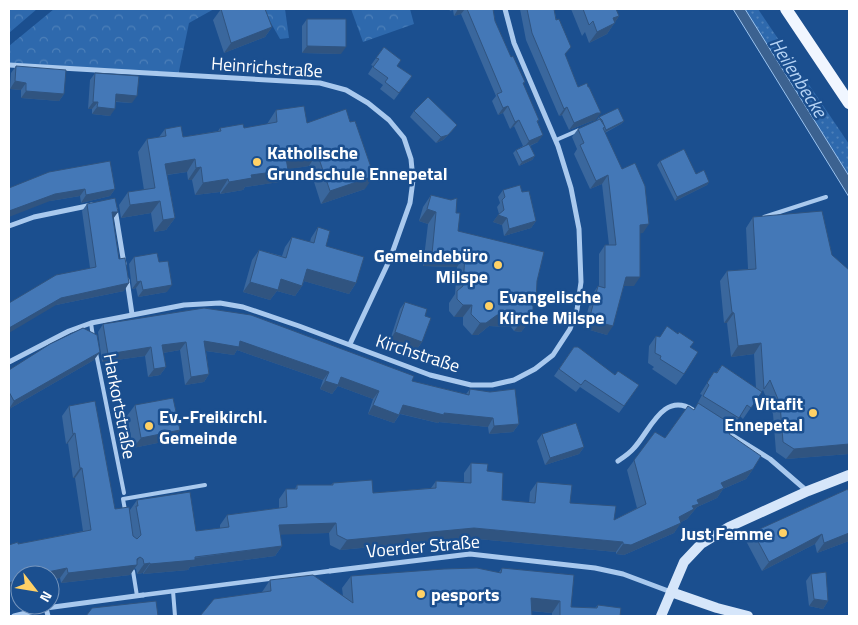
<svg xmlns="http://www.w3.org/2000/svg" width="858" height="625" font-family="'Titillium Web',sans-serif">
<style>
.green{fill:url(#green-dots)}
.forest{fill:url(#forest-crowns)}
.water{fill:#3c6290;stroke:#9cc4f0}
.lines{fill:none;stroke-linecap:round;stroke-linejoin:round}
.service{stroke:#a9c9ee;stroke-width:4}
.pedestrian{stroke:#a9c9ee;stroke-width:4.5}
.minor{stroke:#a9c9ee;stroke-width:5}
.secondary{stroke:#d6e6fa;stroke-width:10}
.primary{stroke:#f0f6ff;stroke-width:12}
.wall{fill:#3a679d}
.shaded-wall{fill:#305480}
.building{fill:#4478b7;stroke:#305480}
.poi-dot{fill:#ffd166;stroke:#1b4f8f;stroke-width:2}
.labels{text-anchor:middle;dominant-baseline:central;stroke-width:5;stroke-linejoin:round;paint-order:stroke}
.street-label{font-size:18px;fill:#fff;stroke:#1b4f8f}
.poi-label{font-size:18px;font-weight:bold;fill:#fff;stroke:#1b4f8f;text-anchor:start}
.water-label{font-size:19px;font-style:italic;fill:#b5d3f5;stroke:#1b4f8f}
</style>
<defs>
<pattern id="green-dots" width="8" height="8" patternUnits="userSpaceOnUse" patternTransform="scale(1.25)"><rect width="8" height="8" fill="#2e69ad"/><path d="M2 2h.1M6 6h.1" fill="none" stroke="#4d80b9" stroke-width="1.8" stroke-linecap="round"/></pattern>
<pattern id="forest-crowns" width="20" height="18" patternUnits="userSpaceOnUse" patternTransform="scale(1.25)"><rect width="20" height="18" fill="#2e69ad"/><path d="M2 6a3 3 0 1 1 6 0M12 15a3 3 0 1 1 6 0" fill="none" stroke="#4d80b9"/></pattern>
</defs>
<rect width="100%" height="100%" fill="#1b4f8f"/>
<polygon class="green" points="745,9 758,9 849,144 849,176"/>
<g class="forest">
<polygon points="9,9 37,9 9,33"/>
<polygon points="54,9 214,9 189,23 178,76 9,66 9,46"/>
<polygon points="263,9 285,9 289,38 280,39"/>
<polygon points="351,9 410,9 414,24 363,42"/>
</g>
<polygon class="water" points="733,9 745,9 849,176 849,197"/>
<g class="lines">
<g class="service">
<polyline points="556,140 579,130"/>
<polyline points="764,217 826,197"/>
<polyline points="91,323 93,337"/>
<polyline points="96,353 124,493"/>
<polyline points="125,510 123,499 205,485"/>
<polyline points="133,571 137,596"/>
<polyline points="173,591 175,616"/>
</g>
<polyline class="pedestrian" points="143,595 330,571"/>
<g class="minor">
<polyline points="9,65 320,83 346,90 368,103 389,120 404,138 411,159 413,180 410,203 390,259 350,344"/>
<polyline points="115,209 124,264"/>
<polyline points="9,226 34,217 92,205"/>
<polyline points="127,280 132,314"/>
<polyline points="9,362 69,331 91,323 184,305 220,303 243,307 299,326 430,375 471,385 492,385 514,380 535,369 553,355 570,329 577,310 581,282 579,229 571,188 558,146 514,43 505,9"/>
<polyline points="725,431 770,459 807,491"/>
<path d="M618 461C624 457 630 453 634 448 650 431 663 391 693 410"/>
<polyline points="330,571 470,554 595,568 623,574 671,592"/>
<polyline points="46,608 48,616"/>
<polyline points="14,616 46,608 143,595"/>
</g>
<g class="secondary">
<polyline points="671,592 717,608 748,616"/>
<polyline points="661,616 684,562 701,544 729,527 808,491 849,475"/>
</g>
<polyline class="primary" points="786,9 849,103"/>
</g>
<g class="wall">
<polygon points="221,9 272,27 265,37 224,53 213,20"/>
<polygon points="449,9 493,9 495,21 511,57 525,82 523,84 539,120 537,123 538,142 530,146 535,156 532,160 519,166 513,153 516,150 523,146 514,126 510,129 503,113 498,115 492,101 496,96 461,14 454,16 453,10 450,11"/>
<polygon points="520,9 554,9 565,55 592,121 569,130 562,115 559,116 526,40"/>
<polygon points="571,9 616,9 619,16 607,34 589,43 585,32 582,36"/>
<polygon points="307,19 341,54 302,53 302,26"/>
<polygon points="384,47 397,66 412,76 394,100 380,89 383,85 368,74 373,66 371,65"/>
<polygon points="16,66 64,94 59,101 21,98 21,90 10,89 11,73"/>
<polygon points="95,73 132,103 116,102 110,116 92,114 92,109 88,109 90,80"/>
<polygon points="276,110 307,123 365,189 321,204 309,166 288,169 279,182 245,187 243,190 220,194 220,192 195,195 192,180 188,180 187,172 167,175 175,218 166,230 154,232 151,213 121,218 119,205 128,192 144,190 138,152 147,139 159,137 165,129 183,137 218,131 220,128 244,128 267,124"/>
<polygon points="414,111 452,131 443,140 436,143 410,117"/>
<polygon points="599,117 624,121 621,124 605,133 643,233 640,233 634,286 624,286 607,335 583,328 592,295 598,286 599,286 599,254 605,245 609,245 602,184 590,189 574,154 577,149 572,137 578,129 596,121"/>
<polygon points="660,161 696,174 709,182 707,185 675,201 657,165"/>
<polygon points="9,188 115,189 110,196 81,203 80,196 50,201"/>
<polygon points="503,190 522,192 536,221 531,228 504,236 502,225 493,222 499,214 497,207 500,203 498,197"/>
<polygon points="431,195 456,213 458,231 537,281 536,302 533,306 525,327 521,332 514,331 511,327 489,326 478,335 472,335 463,325 463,317 454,317 449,311 449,303 455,294 457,267 423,266 428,224 419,221 423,207"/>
<polygon points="87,204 118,212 113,218 124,291 56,305 90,268 82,211"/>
<polygon points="753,217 832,255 849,270 849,454 786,459 776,452 773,414 763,390 743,419 740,416 729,434 753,469 746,479 723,489 717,498 697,507 687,519 681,522 674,533 624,555 616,554 616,552 467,538 340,550 330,545 329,533 280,534 282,546 275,556 190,567 188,570 143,574 143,573 137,574 136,569 134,568 130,575 61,583 60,578 50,580 50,575 18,544 83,531 75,478 73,478 68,443 66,444 62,416 69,406 115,509 130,515 130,510 137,500 196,531 220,528 220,525 227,515 279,508 279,499 286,489 295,489 297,485 331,485 333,483 373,493 431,488 436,481 464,482 464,473 471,463 487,471 502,500 529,503 530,492 537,482 570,503 614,520 637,508 627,470 655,432 665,438 694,410 702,395 700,394 714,372 716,373 722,365 756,388 754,354 731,357 727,323 724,323 720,281 727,271 748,269 746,228"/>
<polygon points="318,227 326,246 356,283 349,294 304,281 302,286 295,296 277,291 270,300 243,292 252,260 259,250 282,256 285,247 292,237 310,242 311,238"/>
<polygon points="134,257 159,262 167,292 138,297 136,288 132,289 129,264"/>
<polygon points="405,302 425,316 422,342 417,349 390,340 400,309"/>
<polygon points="103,324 412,381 466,394 470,389 519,424 513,432 489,434 488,427 439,422 438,423 400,414 394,423 368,414 373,399 338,386 332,394 320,389 323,380 237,350 234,355 206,351 209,374 204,382 185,385 180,350 163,353 166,367 160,375 148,377 145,356 102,362 98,332"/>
<polygon points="656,336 690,347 684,374 676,385 652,369 654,367 648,363 649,346"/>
<polygon points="574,347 615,375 639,385 619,413 580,387 576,392 554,376"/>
<polygon points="94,360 9,409 9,370"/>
<polygon points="135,405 180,430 172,440 133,448 127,416"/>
<polygon points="542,434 584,447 579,454 545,465 537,441"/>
<polygon points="848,489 849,541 817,553 815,544 762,571 746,541 753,532"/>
<polygon points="502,568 571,607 595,608 598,605 620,616 552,616 552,613 532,611 200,616 262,592 270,580 343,596 342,588 351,576 499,572"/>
<polygon points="811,574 828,601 823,609 809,606 806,581"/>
</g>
<g class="shaded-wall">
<polygon points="458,9 465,9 461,14 454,16"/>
<polygon points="619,16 607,34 589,43 597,32 613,18"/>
<polygon points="272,27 265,37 224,53 231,43"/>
<polygon points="307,46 346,47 341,54 302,53"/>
<polygon points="15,81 26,83 21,90 10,89"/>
<polygon points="26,91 64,94 59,101 21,98"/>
<polygon points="116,94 137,96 132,103 111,101"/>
<polygon points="93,102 98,102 92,109 88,109"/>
<polygon points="508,106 503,113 498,115 503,108"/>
<polygon points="97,107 115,109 110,116 92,114"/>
<polygon points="567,107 562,115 559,116 564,109"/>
<polygon points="597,113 601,113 595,121 592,121 569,130 574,123"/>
<polygon points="519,120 514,126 510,129 515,122"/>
<polygon points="624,121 621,124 603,133 606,130"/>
<polygon points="457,125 452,131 443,140 436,143 441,137"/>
<polygon points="543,135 538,142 524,148 529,141"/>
<polygon points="317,153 309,166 277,171 286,158"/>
<polygon points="535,156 532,160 519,166 522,162"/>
<polygon points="195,159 187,172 157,176 165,164"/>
<polygon points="201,167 192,180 188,180 196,168"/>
<polygon points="288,170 279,182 245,187 243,190 220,194 229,182 251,175"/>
<polygon points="608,175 602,184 590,189 596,181"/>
<polygon points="374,176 365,189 321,204 330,191"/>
<polygon points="228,179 220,192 195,195 203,183"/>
<polygon points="709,182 707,185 675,201 677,197"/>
<polygon points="85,189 80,196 50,201 9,217 9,211 55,194"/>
<polygon points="115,189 110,196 81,203 86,195"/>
<polygon points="160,201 151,213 121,218 130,205"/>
<polygon points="427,209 436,212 428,224 419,221"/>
<polygon points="112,212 118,212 113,219"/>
<polygon points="498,215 507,218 502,225 493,222"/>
<polygon points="175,218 166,230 154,232 163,220"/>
<polygon points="536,221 531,228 504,236 509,229"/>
<polygon points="649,224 643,233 634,234 640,225"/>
<polygon points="432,254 465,255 457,267 423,266"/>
<polygon points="307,269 356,283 349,294 300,280"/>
<polygon points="626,277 640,277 634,286 620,286"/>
<polygon points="281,279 302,286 295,296 277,291 270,300 243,292 250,282"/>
<polygon points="141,281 136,288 132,289 137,282"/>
<polygon points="129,283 124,291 56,305 9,333 9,328 61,298"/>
<polygon points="172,285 167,292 138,297 143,290"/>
<polygon points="524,299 536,302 528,314"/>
<polygon points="463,305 472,305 463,317 454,317"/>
<polygon points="732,312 734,313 727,323 724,323"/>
<polygon points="497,315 519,315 511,327 489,326 478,335 472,335 480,323"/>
<polygon points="533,316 525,327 521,332 514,331 523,319"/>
<polygon points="589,320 613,326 607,335 583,328"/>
<polygon points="395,332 422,342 417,349 390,340"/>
<polygon points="204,341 240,341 329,372 323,380 237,350 234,355 199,350"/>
<polygon points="186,342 180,350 157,354 162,345"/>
<polygon points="761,343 754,354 731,357 738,346"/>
<polygon points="151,347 145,356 102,362 108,354"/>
<polygon points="100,352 94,360 9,409 14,401"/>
<polygon points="166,367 160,375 148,377 154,369"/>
<polygon points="209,374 204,382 185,385 191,377"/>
<polygon points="341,377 379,391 373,399 338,386 332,394 320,389 325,381"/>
<polygon points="373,405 399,415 394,423 368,414"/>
<polygon points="403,405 444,413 493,418 488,427 439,422 438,423 397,413"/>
<polygon points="519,424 513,432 489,434 494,426"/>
<polygon points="180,430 172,440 133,448 141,438"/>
<polygon points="75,433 68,443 66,444 73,434"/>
<polygon points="849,444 849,454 786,459 794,449"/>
<polygon points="584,447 579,454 545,465 550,458"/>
<polygon points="80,468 82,468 75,478 73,478"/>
<polygon points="753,469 746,479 723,489 717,498 697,507 687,519 672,527 679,517 697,500 721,483"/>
<polygon points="336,523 329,533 272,535 279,525"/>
<polygon points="681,523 674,533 624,555 616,554 623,544"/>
<polygon points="474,528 623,542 616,552 467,538 340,550 347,540"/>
<polygon points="849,533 849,541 817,553 824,543"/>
<polygon points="822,534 815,544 762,571 769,562"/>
<polygon points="282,546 275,556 190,567 188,570 143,574 150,564"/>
<polygon points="140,557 134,565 137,565 130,575 61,583 68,573 137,559"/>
<polygon points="150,563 143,573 137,574 144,564"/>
<polygon points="67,568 60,578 50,580 50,575 33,575"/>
<polygon points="20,579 20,587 9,590 9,583"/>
<polygon points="531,598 560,601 552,613 522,610"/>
<polygon points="814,599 828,601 823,609 809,606"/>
</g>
<g class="building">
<polygon points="221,9 265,9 272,27 231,43"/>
<polygon points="467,9 493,9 495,21 511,57 513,56 525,82 523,83 539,120 537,121 543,135 529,141 519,120 515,122 508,106 503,108 497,94 502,92"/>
<polygon points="527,9 554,9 556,20 559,19 571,47 565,54 578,87 587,83 588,87 589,87 601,113 597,113 574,123 567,107 564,109 532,33"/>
<polygon points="583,9 616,9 619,16 613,18 615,23 597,32 593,21 589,25"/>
<polygon points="307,19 346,19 346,47 307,46"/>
<polygon points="384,47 401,60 397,66 412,76 399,93 385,82 388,78 373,67 379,59 376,58"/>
<polygon points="16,66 66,70 64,94 26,91 26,83 15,81"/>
<polygon points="95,73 139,76 137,96 116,94 115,109 97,107 98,102 93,102"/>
<polygon points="428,97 457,125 448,135 441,137 414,111"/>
<polygon points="304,106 307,123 346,109 350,122 355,121 374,176 330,191 317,153 286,158 288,170 251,175 252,178 229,182 228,179 203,183 201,167 196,168 195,159 165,164 175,218 163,220 160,201 130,205 128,192 155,188 147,139 166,136 165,129 181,126 183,137 221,131 220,128 243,124 244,128 277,122 276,110"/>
<polygon points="618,108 624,121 606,130 602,120 599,117"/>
<polygon points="600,119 605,127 603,128 622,169 635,163 645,186 649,224 640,225 640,277 626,277 613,326 589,320 598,286 605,288 605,245 616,245 608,175 596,181 580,145 584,143 578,129"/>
<polygon points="529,144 535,156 522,162 516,150"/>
<polygon points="684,149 696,174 704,170 709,182 677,197 660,161"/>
<polygon points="110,161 115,189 86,195 85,189 55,194 9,211 9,188 49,172"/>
<polygon points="520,185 522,192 529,191 536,221 509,229 507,218 498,215 504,210 502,200 505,197 503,190"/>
<polygon points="431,195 451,200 457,198 456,213 460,213 458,231 544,252 537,281 536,302 524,299 533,306 533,316 529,320 523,319 519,315 497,315 486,323 480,323 471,314 472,305 463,305 457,299 457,291 463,286 465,255 432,254 436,212 427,209"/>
<polygon points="115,198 118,212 112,212 119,259 125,258 129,283 61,298 9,328 9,303 56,275 96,267 87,204"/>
<polygon points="822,211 832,255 849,270 849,444 794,449 783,442 780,404 770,380 764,389 761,343 738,346 734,313 732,312 727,271 756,269 753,217"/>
<polygon points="318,227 330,231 326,246 364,257 356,283 307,269 302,286 281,279 278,290 250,282 259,250 286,258 292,237 314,243"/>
<polygon points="157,253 159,262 168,261 172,285 143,290 141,281 137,282 134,257"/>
<polygon points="405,302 427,309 425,316 431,318 422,342 395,332"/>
<polygon points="204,308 251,315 414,376 412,381 469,395 470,389 490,392 515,389 519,424 494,426 493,418 444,413 444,415 403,405 399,415 373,405 379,391 341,377 338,385 325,381 329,372 240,341 239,347 204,341 209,374 191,377 186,342 162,345 166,367 154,369 151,347 108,354 103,324"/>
<polygon points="667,326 678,334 679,332 694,342 690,347 698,352 684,374 660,359 661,356 655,353 656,336 660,337"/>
<polygon points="83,328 97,335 100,352 14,401 9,392 9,370 50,344"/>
<polygon points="574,347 578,347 615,375 618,371 639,385 624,406 585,380 581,385 559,369"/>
<polygon points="722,365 762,392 751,408 747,405 739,418 703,396 709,385 707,383 714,372 717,373"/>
<polygon points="173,398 180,430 141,438 135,405"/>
<polygon points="95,401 115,509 129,507 133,536 137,539 141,535 136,506 138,506 137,500 190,492 196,531 229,527 227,515 287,507 286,489 297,489 297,485 333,485 333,483 372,480 373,493 436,488 436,481 471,483 471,463 488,464 487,471 503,473 502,500 535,503 537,482 572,485 570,503 616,506 614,520 646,504 634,460 655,432 665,438 688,406 694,410 698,403 734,426 729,434 761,456 753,469 721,483 724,488 697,500 699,504 692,506 694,509 679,517 681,523 631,545 623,544 623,542 474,528 347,540 337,535 336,523 279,525 282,546 195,557 195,560 150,564 150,563 144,564 143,559 140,557 137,559 137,565 68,573 67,568 33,575 20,575 20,579 9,583 9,545 18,542 18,544 91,530 82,468 80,468 75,433 73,434 69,406"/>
<polygon points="576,423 584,447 550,458 542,434"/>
<polygon points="848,489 849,494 849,533 824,543 822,534 769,562 753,532"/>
<polygon points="477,568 501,573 502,568 574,575 571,607 597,608 598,605 621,608 620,616 560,616 560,601 531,598 532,616 200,616 214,599 271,591 270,580 313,575 353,603 351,576 444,569"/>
<polygon points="826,572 828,601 814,599 811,574"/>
<polygon points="156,601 158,616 86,616 92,608"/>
</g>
<g class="poi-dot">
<circle cx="257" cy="162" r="5"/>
<circle cx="498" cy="265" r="5"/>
<circle cx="489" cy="306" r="5"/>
<circle cx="813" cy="413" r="5"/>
<circle cx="149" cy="426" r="5"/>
<circle cx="783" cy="533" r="5"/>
<circle cx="421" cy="594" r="5"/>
</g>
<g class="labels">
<g class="street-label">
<text transform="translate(267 67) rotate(4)">Heinrichstraße</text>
<text transform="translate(418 353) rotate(18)">Kirchstraße</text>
<text transform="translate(120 406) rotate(79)">Harkortstraße</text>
<text transform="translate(423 546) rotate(-5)">Voerder Straße</text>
</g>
<g class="poi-label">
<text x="267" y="152">Katholische<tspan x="267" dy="21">Grundschule Ennepetal</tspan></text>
<text x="488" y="255" text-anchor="end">Gemeindebüro<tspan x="488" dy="21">Milspe</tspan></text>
<text x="499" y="296">Evangelische<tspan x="499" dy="21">Kirche Milspe</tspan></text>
<text x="803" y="403" text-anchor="end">Vitafit<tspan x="803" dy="21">Ennepetal</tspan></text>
<text x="159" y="416">Ev.-Freikirchl.<tspan x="159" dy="21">Gemeinde</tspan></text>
<text x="773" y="533" text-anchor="end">Just Femme</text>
<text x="431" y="594">pesports</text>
</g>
<g class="water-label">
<text transform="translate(799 77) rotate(58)">Heilenbecke</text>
</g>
</g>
<rect width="858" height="625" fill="none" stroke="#ffffff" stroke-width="20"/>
<g transform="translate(35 590) rotate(121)"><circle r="24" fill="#1b4f8f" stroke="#7695bc"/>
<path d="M0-4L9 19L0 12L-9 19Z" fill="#ffd166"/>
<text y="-8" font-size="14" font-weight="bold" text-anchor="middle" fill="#ffffff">N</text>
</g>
</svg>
